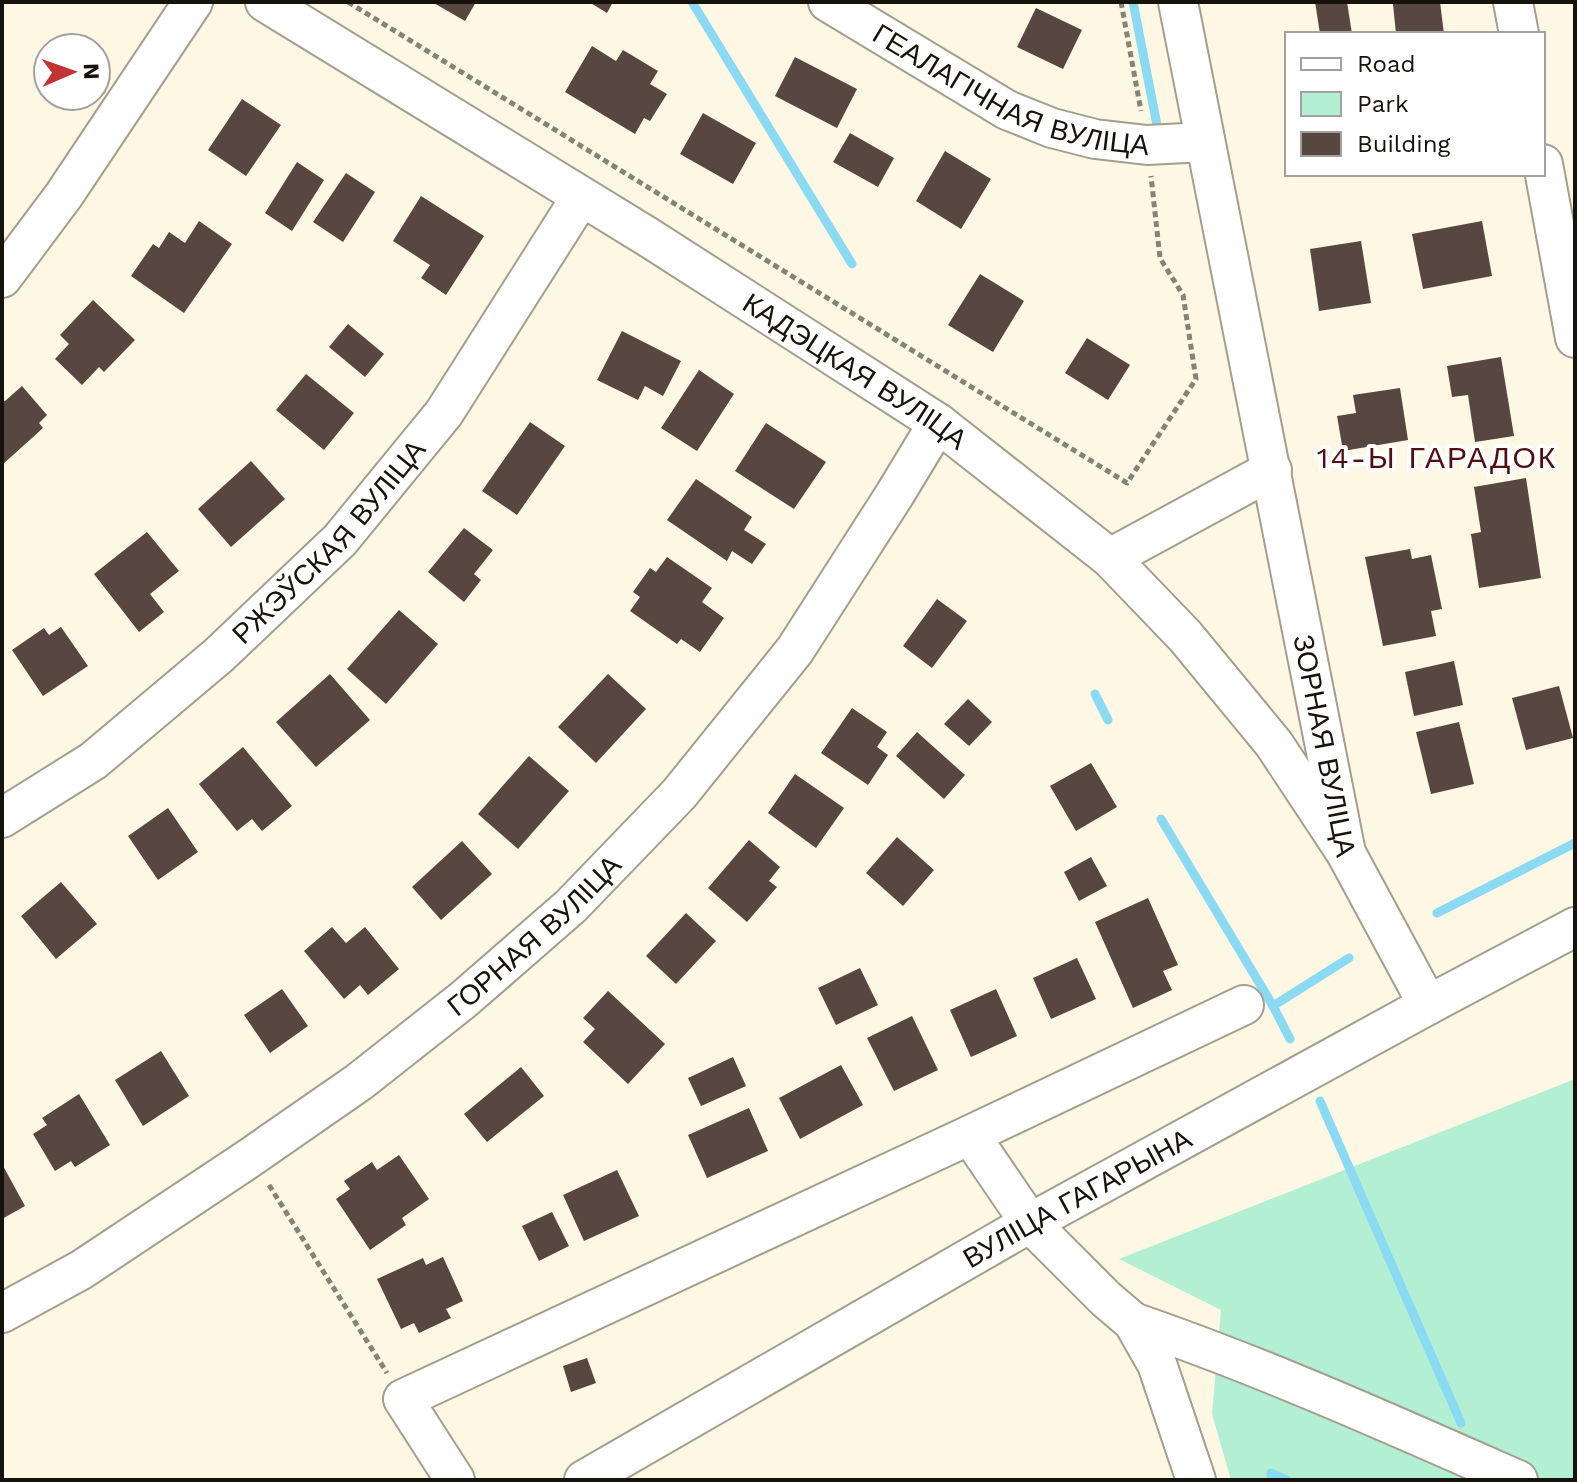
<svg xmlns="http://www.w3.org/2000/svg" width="1577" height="1482" font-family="'Work Sans',sans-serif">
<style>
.green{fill:#b3efd3}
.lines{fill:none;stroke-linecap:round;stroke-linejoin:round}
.stream{stroke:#8bdaf3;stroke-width:9}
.building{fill:#584641}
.minor-casing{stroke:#a49f8d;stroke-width:42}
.path{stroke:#868276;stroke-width:5;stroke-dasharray:6 4;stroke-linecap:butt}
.minor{stroke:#fff;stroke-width:38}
.labels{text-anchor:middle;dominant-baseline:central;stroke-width:8;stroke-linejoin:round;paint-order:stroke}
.street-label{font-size:28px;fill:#15130c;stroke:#fff}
.neighbourhood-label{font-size:30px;letter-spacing:2px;fill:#530e10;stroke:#fff}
</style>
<rect width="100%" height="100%" fill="#fdf7e4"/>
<polygon class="green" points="1575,1079 1575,1480 1231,1480 1212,1414 1221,1310 1119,1259"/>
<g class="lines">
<g class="stream">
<polyline points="692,2 852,264"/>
<polyline points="1133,2 1157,125"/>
<polyline points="1095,694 1108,720"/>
<polyline points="1161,819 1273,1006 1290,1039"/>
<polyline points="1437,913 1575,843"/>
<polyline points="1273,1006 1349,958"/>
<polyline points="1320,1101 1461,1423"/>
<polyline points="1272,1480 1271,1473 1287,1480"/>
</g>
</g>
<g class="building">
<polygon points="432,2 476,2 465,21"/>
<polygon points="589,2 613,2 607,13"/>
<polygon points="1315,2 1347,2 1352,34 1320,34"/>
<polygon points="1407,2 1440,2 1444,34 1396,34 1393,4"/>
<polygon points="1036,8 1082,30 1063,69 1017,47"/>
<polygon points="592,46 616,61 623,50 658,71 650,84 667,94 650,121 644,118 635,134 565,92"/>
<polygon points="795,57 857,89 837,128 775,96"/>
<polygon points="242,99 281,125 246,176 208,150"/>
<polygon points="703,113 756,143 733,184 680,154"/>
<polygon points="850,133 894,158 878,187 833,162"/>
<polygon points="945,151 991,179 961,229 916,201"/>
<polygon points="297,162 324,180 292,231 265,213"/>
<polygon points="346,173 375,192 343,242 313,222"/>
<polygon points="421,196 484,236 446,295 421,278 430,265 393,241"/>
<polygon points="199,221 232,244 184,313 131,276 153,244 159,248 169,232 185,243"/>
<polygon points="1482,221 1492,276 1423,289 1412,234"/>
<polygon points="1361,241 1371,303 1319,311 1310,249"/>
<polygon points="980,274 1024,301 993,352 948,325"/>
<polygon points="93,300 135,340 104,372 99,367 82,385 55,359 69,344 60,335"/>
<polygon points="348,324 384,354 365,377 329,347"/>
<polygon points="622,331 681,361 663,396 645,386 638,400 597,380"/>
<polygon points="1087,338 1130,365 1108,400 1065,373"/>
<polygon points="1501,357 1514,436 1475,442 1468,395 1452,397 1447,366"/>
<polygon points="699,370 734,394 697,451 661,428"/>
<polygon points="306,374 354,413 324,450 276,410"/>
<polygon points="22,386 47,415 39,423 43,428 2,465 2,400 5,401"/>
<polygon points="1400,388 1408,440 1343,451 1337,416 1356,413 1353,395"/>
<polygon points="530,422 565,446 517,515 482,491"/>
<polygon points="766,423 826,462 794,509 735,471"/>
<polygon points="251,461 285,499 231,547 198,509"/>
<polygon points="1526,478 1541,578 1479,588 1471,534 1481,532 1474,487"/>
<polygon points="696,479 752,517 744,530 766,544 752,564 732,551 727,561 667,520"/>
<polygon points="464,528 493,550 474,574 481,580 464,602 428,572"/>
<polygon points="147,532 179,571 150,594 164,612 139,632 94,574"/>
<polygon points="1410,549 1412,559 1431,555 1442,609 1431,611 1436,636 1383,646 1365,557"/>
<polygon points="667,557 712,588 702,602 724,618 700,652 681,639 677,644 630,611 640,597 633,592 650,568 656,572"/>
<polygon points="937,599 967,621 932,668 903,646"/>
<polygon points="399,610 438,644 386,704 347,669"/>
<polygon points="61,627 88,666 43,696 12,650 44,628 49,635"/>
<polygon points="1454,661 1463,705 1414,716 1405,672"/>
<polygon points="330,674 370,720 316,767 276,722"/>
<polygon points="608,674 646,709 596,763 558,727"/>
<polygon points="1559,686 1573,738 1526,750 1512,698"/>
<polygon points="968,699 992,722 969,746 944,724"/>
<polygon points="852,708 887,732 877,747 888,755 868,785 821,753"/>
<polygon points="1459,722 1474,784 1431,794 1416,732"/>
<polygon points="917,732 965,775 944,799 896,756"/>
<polygon points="243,747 292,806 262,831 252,819 237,831 199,784"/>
<polygon points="529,756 569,791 518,849 478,814"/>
<polygon points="1091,763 1117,807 1076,831 1050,786"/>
<polygon points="795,774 844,808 816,848 768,813"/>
<polygon points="168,808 198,852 158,880 128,836"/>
<polygon points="897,837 934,870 903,906 866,873"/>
<polygon points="749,840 780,867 769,881 777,887 747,922 708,888"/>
<polygon points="462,841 492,874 441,920 412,887"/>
<polygon points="1091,857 1107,886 1079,901 1064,872"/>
<polygon points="61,882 97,924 56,959 21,916"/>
<polygon points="1148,898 1178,965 1163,971 1172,990 1133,1008 1095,922"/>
<polygon points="686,913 716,941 676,984 646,956"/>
<polygon points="332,927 346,943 365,927 399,969 368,995 360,985 344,999 304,951"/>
<polygon points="1077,958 1096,999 1051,1019 1033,978"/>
<polygon points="860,968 878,1005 836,1025 818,988"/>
<polygon points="282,989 308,1026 270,1053 244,1015"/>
<polygon points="996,989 1017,1036 971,1057 950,1010"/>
<polygon points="608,991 665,1044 628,1084 583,1042 595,1029 583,1018"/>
<polygon points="912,1016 938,1070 894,1091 867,1038"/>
<polygon points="161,1051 189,1096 143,1126 115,1080"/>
<polygon points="733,1057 746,1086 701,1106 688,1078"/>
<polygon points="841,1065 863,1105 800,1139 779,1098"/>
<polygon points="521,1067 544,1096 487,1142 464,1114"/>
<polygon points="79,1094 110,1145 75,1167 71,1161 55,1171 33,1134 47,1125 42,1118"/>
<polygon points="749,1108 768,1151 707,1178 688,1135"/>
<polygon points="399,1155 429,1199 402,1218 406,1225 370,1250 336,1199 350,1189 344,1181 372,1162 377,1170"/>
<polygon points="2,1164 25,1206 2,1219"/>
<polygon points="617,1170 639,1216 584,1241 563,1195"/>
<polygon points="552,1212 569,1246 539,1261 522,1226"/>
<polygon points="443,1257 463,1301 446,1309 451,1318 419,1333 414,1323 401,1329 377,1279 423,1258 426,1265"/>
<polygon points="587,1358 596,1383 571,1392 563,1366"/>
</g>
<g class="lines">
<g class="minor-casing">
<g id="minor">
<path id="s1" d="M265 2 648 237 938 423 1110 558 1185 636 1274 744 1346 853"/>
<path id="s2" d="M828 2 1007 110 1052 128 1095 139 1147 145 1205 142"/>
<path id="s3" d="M1178 2 1346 853 1428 1005"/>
<polyline points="1513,2 1519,34"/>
<polyline points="1543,164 1575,338"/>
<polyline points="2,278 64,195 193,2"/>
<polyline points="1110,558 1272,470"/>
<path id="s4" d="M2 818 93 761 219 655 340 540 444 413 581 197"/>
<polyline points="970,1135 1030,1223 1106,1299 1133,1322 1157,1364 1196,1480"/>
<path id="s5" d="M2 1313 81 1270 251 1157 359 1082 463 1000 571 906 679 794 795 650 895 494 938 423"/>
<path d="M1133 1322C1264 1367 1391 1424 1518 1480"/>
<polyline points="455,1480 403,1399 970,1135 1244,1005"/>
<path id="s6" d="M584 1480 1030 1223 1428 1005 1575 927"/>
</g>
</g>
<g class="path">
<polyline points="348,2 1127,483 1196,379 1183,295 1160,258 1151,176"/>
<polyline points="1121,2 1141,111"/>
<polyline points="269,1185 387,1373"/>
</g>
<use href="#minor" class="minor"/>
</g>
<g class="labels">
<g class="street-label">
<text stroke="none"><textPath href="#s2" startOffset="206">ГЕАЛАГІЧНАЯ ВУЛІЦА</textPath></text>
<text stroke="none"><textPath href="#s1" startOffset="696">КАДЭЦКАЯ ВУЛІЦА</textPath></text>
<text stroke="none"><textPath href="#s4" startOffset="430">РЖЭЎСКАЯ ВУЛІЦА</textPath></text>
<text stroke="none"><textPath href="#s3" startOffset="758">ЗОРНАЯ ВУЛІЦА</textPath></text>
<text stroke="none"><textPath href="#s5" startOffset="654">ГОРНАЯ ВУЛІЦА</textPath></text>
<text stroke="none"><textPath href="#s6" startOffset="568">ВУЛІЦА ГАГАРЫНА</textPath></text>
</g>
<g class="neighbourhood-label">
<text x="1437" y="457">14-Ы ГАРАДОК</text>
</g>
</g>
<rect width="1577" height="1482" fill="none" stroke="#15130c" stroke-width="8"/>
<rect x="1285" y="32" width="260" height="144" fill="#ffffff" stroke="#a1a19e" stroke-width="2"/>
<rect x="1301" y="58" width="40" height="12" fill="#ffffff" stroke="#a1a19e" stroke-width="2"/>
<text x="1357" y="72" font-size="24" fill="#15130c">Road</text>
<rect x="1301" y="92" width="40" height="24" fill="#b3efd3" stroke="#a1a19e" stroke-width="2"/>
<text x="1357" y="112" font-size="24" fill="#15130c">Park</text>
<rect x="1301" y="132" width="40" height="24" fill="#584641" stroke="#a1a19e" stroke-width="2"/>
<text x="1357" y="152" font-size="24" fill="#15130c">Building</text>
<g transform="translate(72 72) rotate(88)"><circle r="38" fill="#ffffff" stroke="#a1a19e" stroke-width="2"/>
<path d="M0-6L14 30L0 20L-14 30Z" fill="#c23336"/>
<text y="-12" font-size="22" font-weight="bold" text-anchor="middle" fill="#15130c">N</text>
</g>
</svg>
